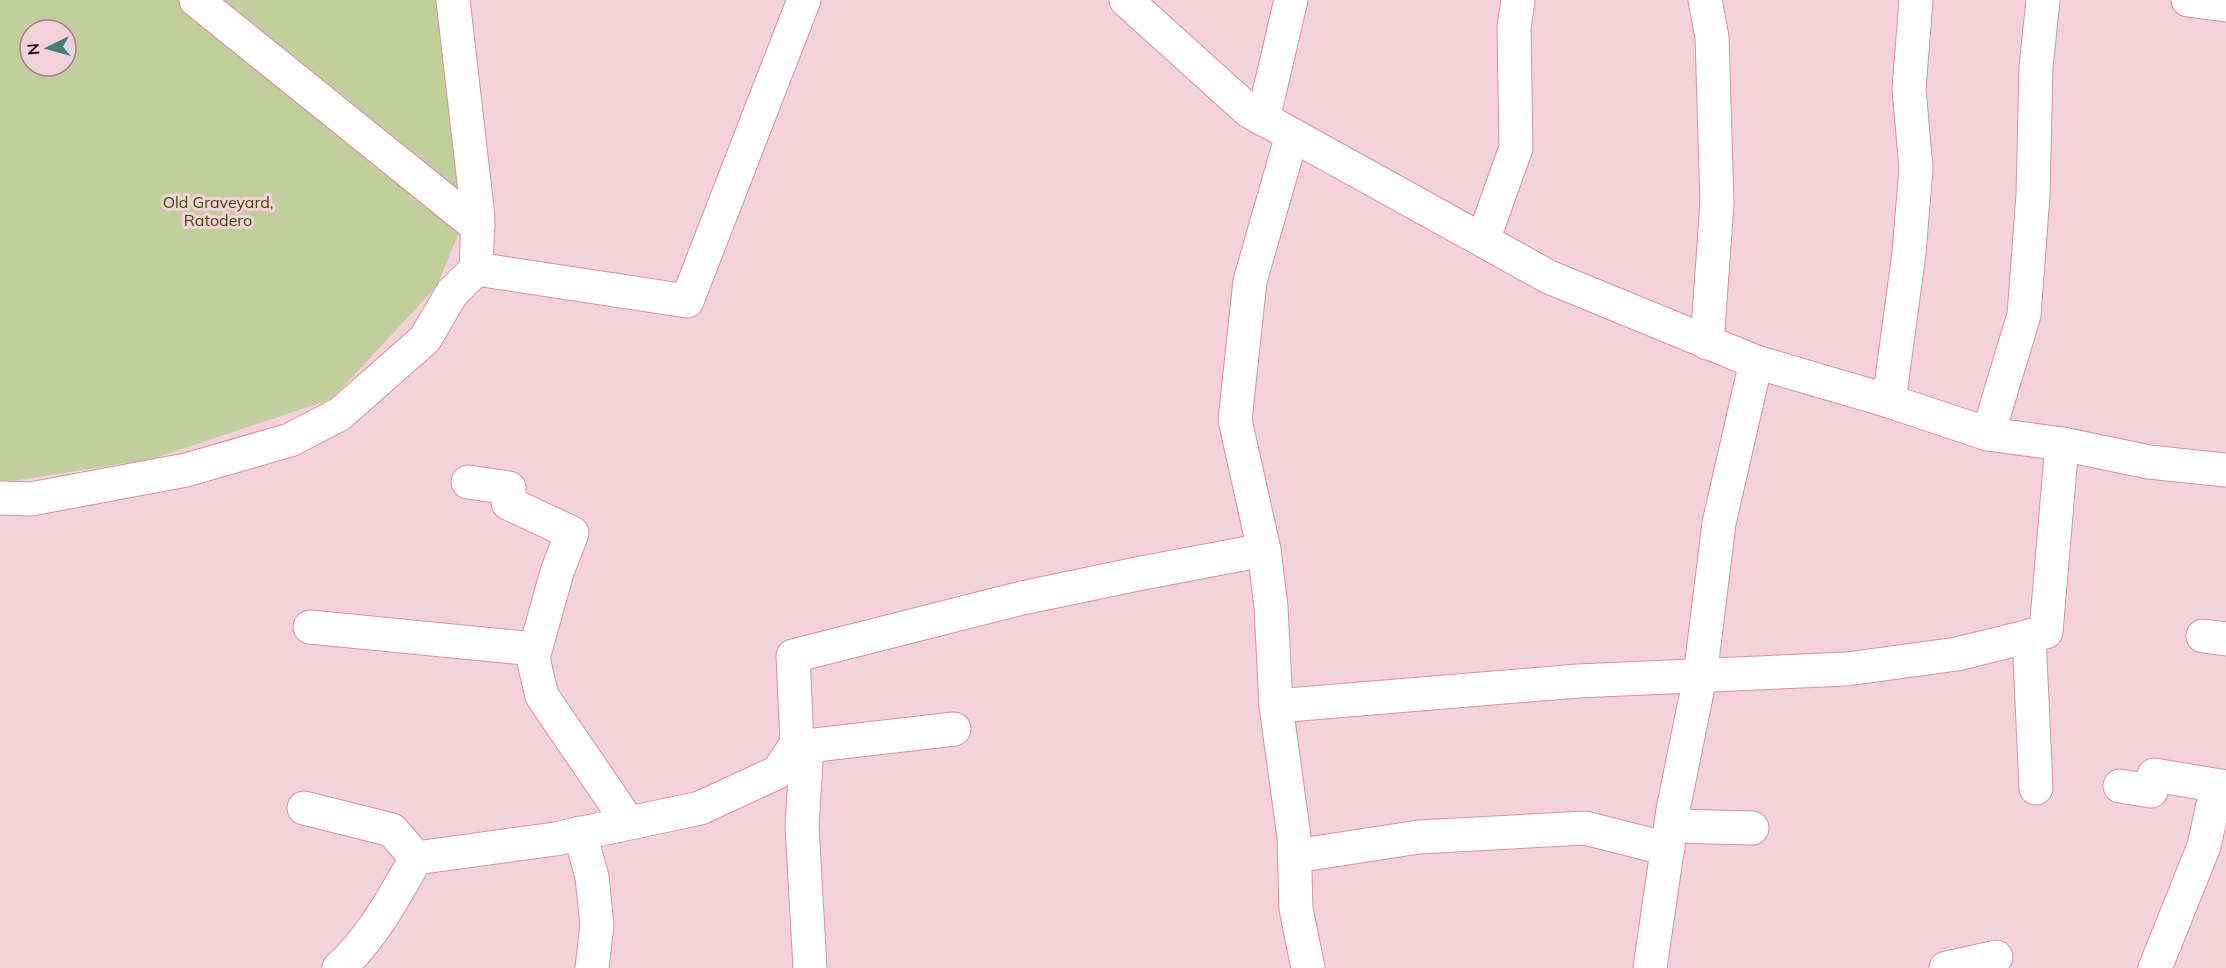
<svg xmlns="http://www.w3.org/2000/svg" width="2226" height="968" font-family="Mulish,sans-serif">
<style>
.green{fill:#c2cf9d;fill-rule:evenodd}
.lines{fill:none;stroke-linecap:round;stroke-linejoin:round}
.minor-casing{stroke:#dd8ea6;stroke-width:35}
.tertiary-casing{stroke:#dd8ea6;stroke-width:35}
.minor{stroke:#fff;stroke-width:33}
.tertiary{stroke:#fff;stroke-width:33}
.labels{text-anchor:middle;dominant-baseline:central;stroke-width:6;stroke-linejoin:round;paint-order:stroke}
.park-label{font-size:16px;fill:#3d4900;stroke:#f4d2db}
</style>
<rect width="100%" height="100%" fill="#f4d2db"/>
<path class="green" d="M0 0H443L467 213 437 286 332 399 152 459 13 481H0ZM30 30H66V66H30Z"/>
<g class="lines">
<g class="minor-casing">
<g id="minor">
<polyline points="196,0 478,227"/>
<polyline points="1705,0 1712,37 1717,203 1707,343"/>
<polyline points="2188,0 2226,5"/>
<polyline points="1263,119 1291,0"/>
<polyline points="1483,240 1516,148 1514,27 1518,0"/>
<polyline points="476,269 687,301 804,0"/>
<polyline points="1889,401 1909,253 1916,168 1909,89 1916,0"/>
<polyline points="1988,434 2024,315 2033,195 2036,67 2043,0"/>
<polyline points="468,482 509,488 508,503 572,533 557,572 533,658 542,696 628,822"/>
<polyline points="0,498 31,499 186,470 290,440 340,414 425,339 452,293 476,269 478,217 453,0"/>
<polyline points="1264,550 1271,607 1276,706 1294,837 1296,909 1308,968"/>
<polyline points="310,627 535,649"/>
<polyline points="2029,636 2036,788"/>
<polyline points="2203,636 2226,639"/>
<polyline points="1276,706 1578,681 1847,669 1957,654 2046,632 2062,444"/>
<polyline points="797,743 807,746 802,826 810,968"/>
<polyline points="807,746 954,729"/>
<polyline points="2120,786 2151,791 2154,775 2226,787"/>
<polyline points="304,808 392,830 416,858"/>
<polyline points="1671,826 1752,828"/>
<polyline points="580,833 592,877 597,925 592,968"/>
<polyline points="1295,856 1419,837 1585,828 1668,849"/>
<path d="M339 968C373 937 394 897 416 858L555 839 700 808 778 772 797 743 793 656 1022 598 1142 573 1264 550 1235 420 1250 281 1292 135"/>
<polyline points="1650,968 1673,810 1700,677 1719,523 1756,362"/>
<polyline points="1946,968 1996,957"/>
<polyline points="2155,968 2204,846 2217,786"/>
</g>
</g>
<g class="tertiary-casing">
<polyline id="tertiary" points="1126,0 1249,111 1549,277 1756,362 1889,401 1988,434 2062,444 2149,462 2226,470"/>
</g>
<use href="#minor" class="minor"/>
<use href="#tertiary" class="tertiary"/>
</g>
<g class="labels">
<g class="park-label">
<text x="218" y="202">Old Graveyard,<tspan x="218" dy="18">Ratodero</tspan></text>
</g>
</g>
<g transform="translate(48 48) rotate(265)"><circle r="28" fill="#f4d2db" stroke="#a1818b" stroke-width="1.5"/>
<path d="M0-4.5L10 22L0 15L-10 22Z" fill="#3e8275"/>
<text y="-9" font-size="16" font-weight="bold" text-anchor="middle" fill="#240812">N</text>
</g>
</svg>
